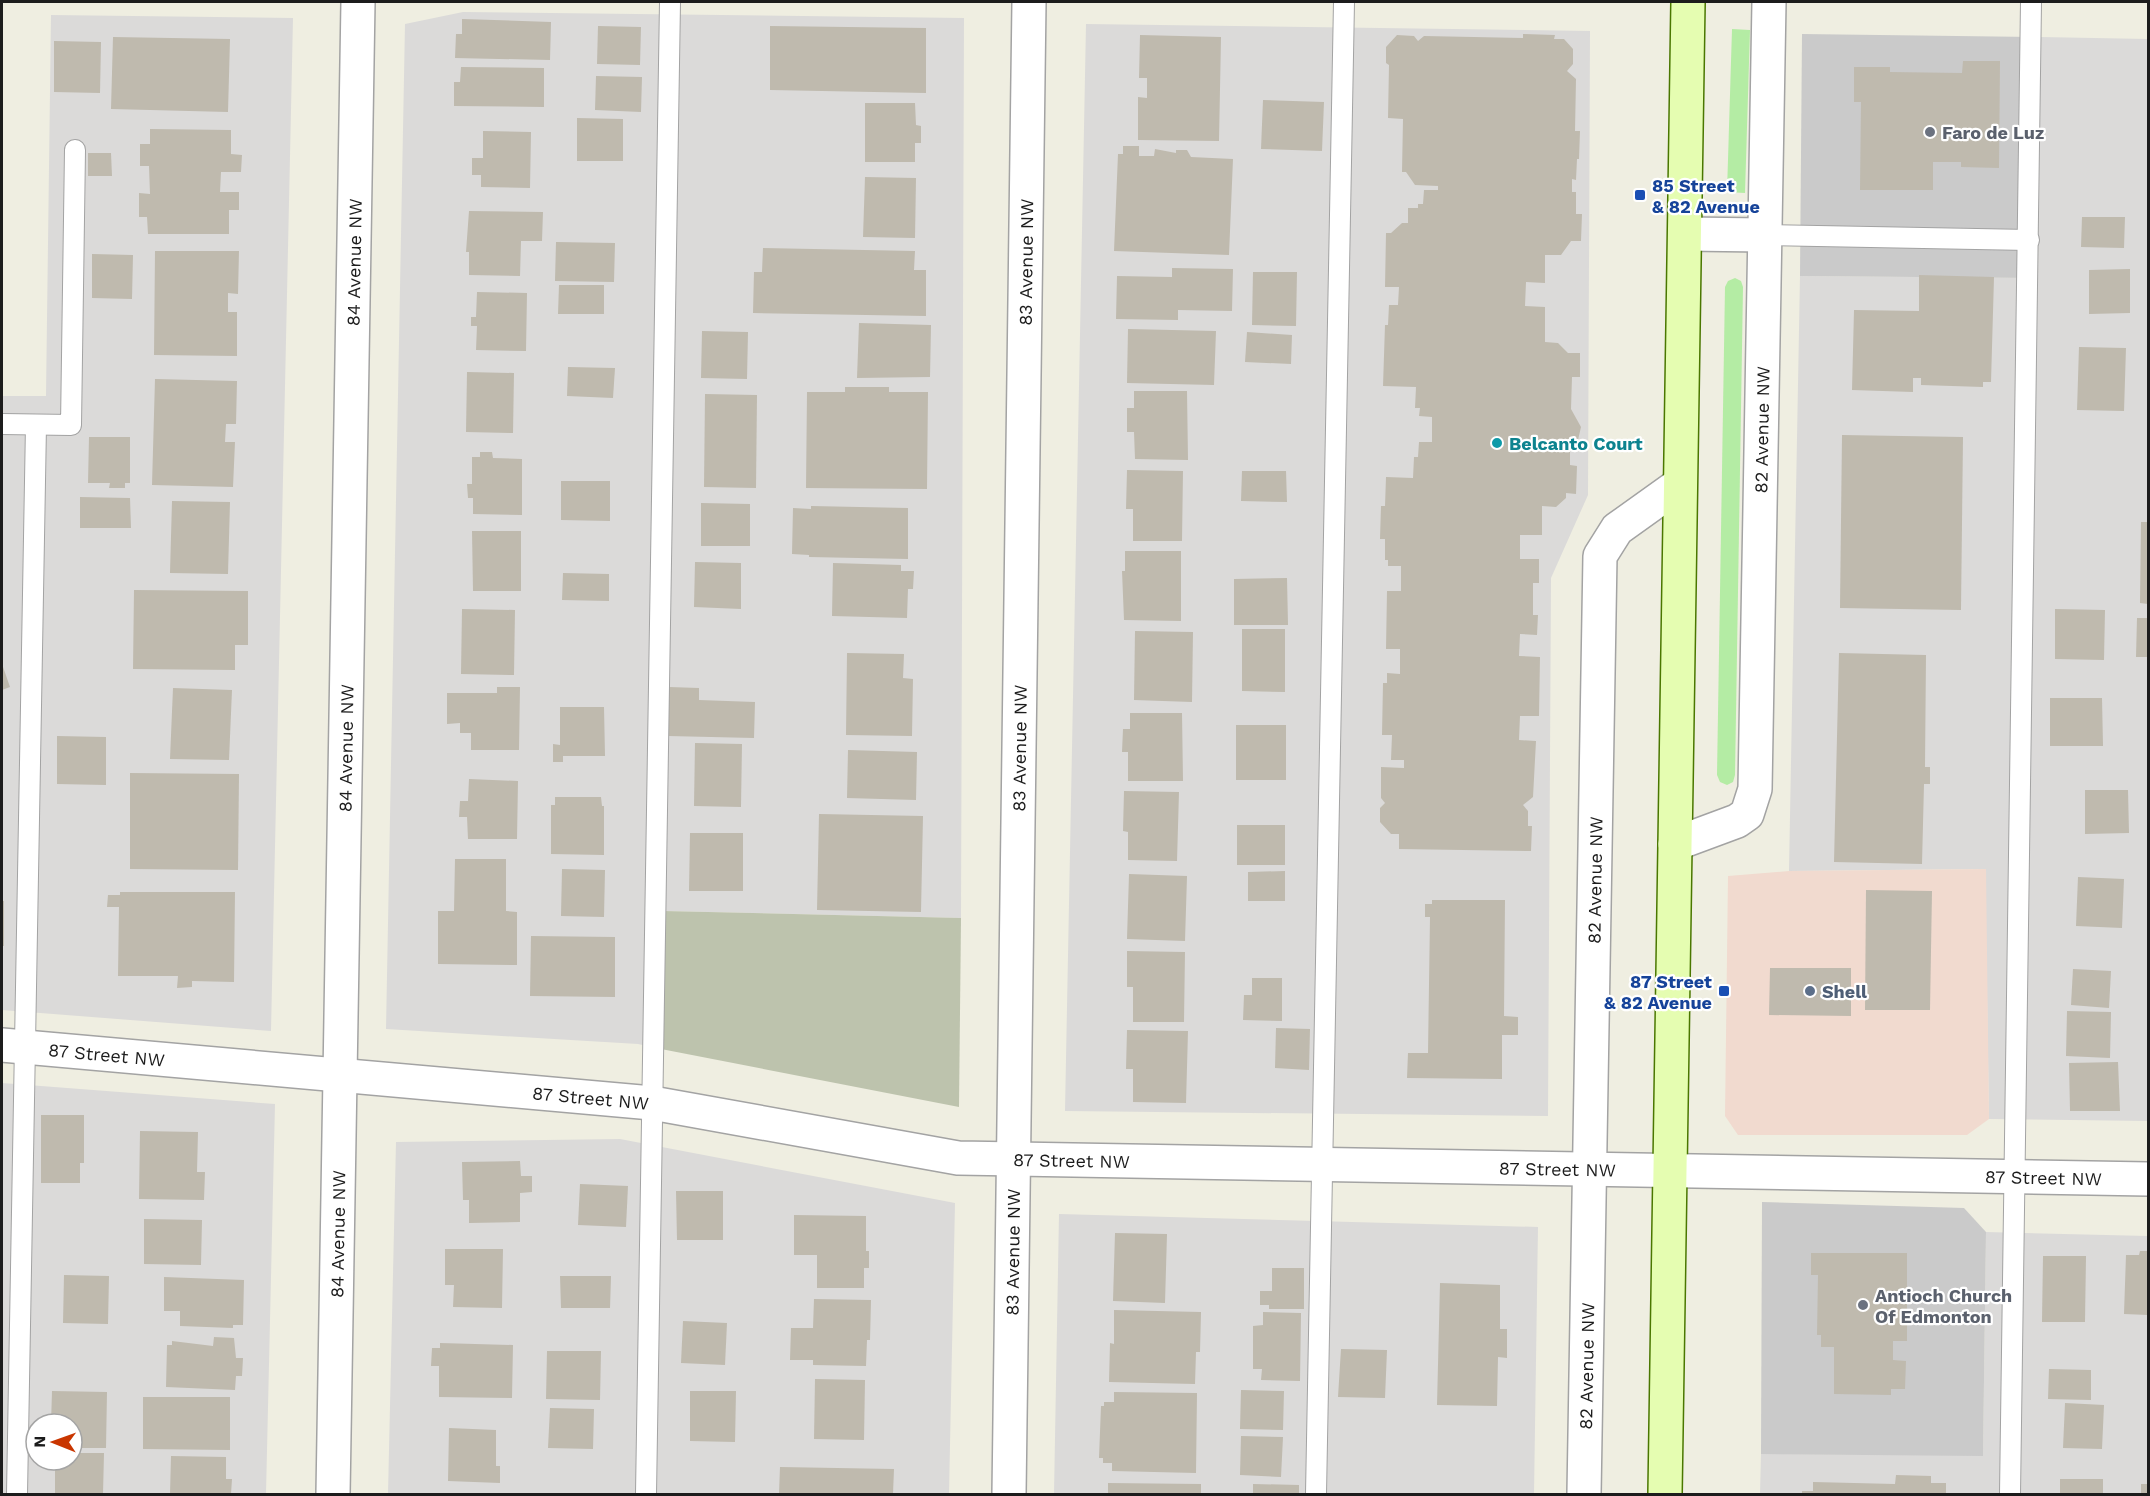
<svg xmlns="http://www.w3.org/2000/svg" width="2150" height="1496" font-family="'Work Sans',sans-serif">
<style>
.residential{fill:#dbdad9;fill-rule:evenodd}
.commercial{fill:#f1dacf}
.religious{fill:#cacaca}
.construction{fill:#bdc3ad}
.grass{fill:#b4eca4}
.building{fill:#bfbaae}
.lines{fill:none;stroke-linecap:round;stroke-linejoin:round}
.service-casing{stroke:#a3a3a3;stroke-width:22}
.minor-casing{stroke:#a3a3a3;stroke-width:36}
.secondary-casing{stroke:#4a7700;stroke-width:36}
.service{stroke:#fff;stroke-width:20}
.minor{stroke:#fff;stroke-width:33}
.secondary{stroke:#e5fdb1;stroke-width:33}
.worship-dot{fill:#6b7280;stroke:#fff;stroke-width:2}
.transit-dot{fill:#1a4fb4;stroke:#fff;stroke-width:2}
.culture-dot{fill:#0f9aa8;stroke:#fff;stroke-width:2}
.service-dot{fill:#5c6f8a;stroke:#fff;stroke-width:2}
.labels{text-anchor:middle;dominant-baseline:central;stroke-width:4.5;stroke-linejoin:round;paint-order:stroke}
.worship-label{font-size:18px;font-weight:bold;fill:#5b616d;stroke:#fff;text-anchor:start}
.transit-label{font-size:18px;font-weight:bold;fill:#164399;stroke:#fff;text-anchor:start}
.street-label{font-size:18px;fill:#1c1c1c;stroke:#fff}
.culture-label{font-size:18px;font-weight:bold;fill:#0d838f;stroke:#fff;text-anchor:start}
.service-label{font-size:18px;font-weight:bold;fill:#4e5e75;stroke:#fff;text-anchor:start}
</style>
<rect width="100%" height="100%" fill="#efeee1"/>
<g class="residential">
<polygon points="463,12 964,18 961,918 664,911 661,1049 638,1044 386,1029 405,24"/>
<polygon points="51,15 293,18 271,1031 2,1010 2,396 46,396"/>
<polygon points="1086,24 1590,31 1588,495 1551,578 1548,1116 1065,1111"/>
<polygon points="2040,37 2148,39 2148,1121 1989,1119 1985,869 1789,871 1800,276 2038,278"/>
<path d="M2 1083 275 1104 266 1494H2ZM36 1424H72V1460H36Z"/>
<polygon points="620,1139 955,1203 949,1494 388,1494 396,1142"/>
<polygon points="1059,1214 1538,1227 1534,1494 1054,1494"/>
<polygon points="1986,1232 2148,1236 2148,1494 1760,1494 1761,1454 1983,1455"/>
</g>
<polygon class="commercial" points="1986,869 1989,1119 1967,1135 1738,1135 1725,1116 1728,876 1789,871"/>
<g class="religious">
<polygon points="1802,34 2040,37 2038,278 1800,276"/>
<polygon points="1762,1202 1964,1208 1986,1232 1983,1456 1761,1454"/>
</g>
<polygon class="construction" points="663,911 961,918 959,1107 661,1049"/>
<g class="grass">
<polygon points="1732,29 1750,30 1745,193 1727,192"/>
<polygon points="1735,278 1741,281 1743,287 1735,775 1733,782 1727,785 1720,782 1717,775 1725,287 1728,281"/>
</g>
<g class="building">
<polygon points="462,19 551,22 550,60 455,58 456,34 462,34"/>
<polygon points="598,26 641,27 640,65 597,64"/>
<polygon points="770,26 926,28 926,93 770,90"/>
<polygon points="1523,34 1555,35 1554,39 1564,39 1573,49 1573,64 1567,71 1576,79 1575,131 1580,131 1579,159 1577,159 1576,180 1572,179 1572,192 1576,192 1576,214 1582,214 1581,241 1571,241 1561,255 1545,255 1545,283 1526,282 1525,306 1545,307 1545,342 1558,343 1568,353 1580,353 1580,377 1572,377 1571,409 1581,427 1578,440 1570,450 1570,465 1577,466 1576,494 1566,493 1566,498 1556,507 1542,506 1542,535 1520,535 1520,559 1539,559 1539,583 1533,583 1533,615 1538,615 1537,635 1520,634 1519,656 1540,657 1539,716 1520,716 1519,740 1536,741 1533,797 1523,805 1528,811 1528,826 1532,826 1531,851 1399,849 1399,834 1391,834 1380,822 1380,808 1385,803 1381,798 1381,767 1404,768 1404,760 1391,760 1392,735 1382,735 1383,683 1387,683 1387,673 1400,674 1400,649 1386,649 1387,591 1401,591 1401,566 1388,566 1388,560 1385,560 1385,539 1380,539 1381,506 1385,506 1386,477 1413,478 1414,457 1418,457 1419,442 1432,442 1432,417 1419,416 1420,408 1415,408 1416,387 1383,386 1385,325 1388,325 1389,305 1398,305 1399,287 1385,287 1386,233 1391,233 1402,223 1408,223 1408,208 1418,208 1418,204 1423,204 1424,190 1438,190 1438,186 1415,185 1406,172 1402,172 1403,119 1388,118 1389,65 1386,63 1386,47 1397,35 1414,36 1418,41 1424,36 1523,38"/>
<polygon points="1140,35 1221,37 1219,141 1138,140 1138,97 1147,98 1147,78 1139,78"/>
<polygon points="113,37 230,39 228,112 111,109"/>
<polygon points="54,41 101,42 100,93 54,92"/>
<polygon points="1963,61 2000,61 1999,168 1961,167 1961,162 1933,162 1933,190 1860,190 1861,102 1854,102 1854,67 1890,67 1890,72 1962,73"/>
<polygon points="461,67 544,68 544,107 454,106 454,82 460,82"/>
<polygon points="596,76 642,77 641,112 595,110"/>
<polygon points="1263,100 1324,102 1322,151 1261,149"/>
<polygon points="865,103 915,103 916,125 921,126 921,143 915,143 915,162 865,162"/>
<polygon points="577,118 623,119 623,161 577,161"/>
<polygon points="150,129 231,130 231,154 242,155 241,172 221,172 220,192 239,192 239,210 229,210 229,234 148,234 147,217 139,217 139,193 150,194 149,166 140,166 140,144 150,144"/>
<polygon points="483,131 531,132 530,188 481,187 481,175 472,175 472,158 483,158"/>
<polygon points="1123,146 1139,146 1139,156 1154,156 1155,149 1176,153 1176,150 1187,150 1191,157 1233,159 1229,255 1114,251 1118,154 1123,154"/>
<polygon points="88,153 111,153 112,176 88,176"/>
<polygon points="865,177 916,178 915,238 863,237"/>
<polygon points="469,211 543,212 542,241 521,241 520,276 469,275 469,252 466,252"/>
<polygon points="2082,217 2125,217 2124,248 2081,247"/>
<polygon points="556,242 615,243 614,282 555,281"/>
<polygon points="763,248 915,251 914,270 926,270 926,316 753,313 754,272 762,272"/>
<polygon points="155,251 239,251 238,294 228,293 228,312 237,312 237,356 154,355"/>
<polygon points="92,254 133,255 132,299 92,298"/>
<polygon points="1172,268 1233,269 1232,311 1178,310 1178,320 1116,319 1117,276 1172,277"/>
<polygon points="2130,269 2130,313 2089,314 2089,270"/>
<polygon points="1253,272 1297,272 1296,326 1252,325"/>
<polygon points="1919,275 1994,277 1991,382 1983,382 1983,387 1921,385 1921,378 1913,378 1913,392 1852,390 1854,310 1919,311"/>
<polygon points="559,285 604,285 604,314 558,314"/>
<polygon points="477,292 527,293 526,351 476,350 477,326 471,326 471,317 476,317"/>
<polygon points="859,323 931,325 930,377 857,378"/>
<polygon points="1128,329 1216,331 1214,385 1127,383"/>
<polygon points="702,331 748,332 747,379 701,378"/>
<polygon points="1247,332 1292,335 1291,364 1245,362"/>
<polygon points="2079,347 2126,348 2124,411 2077,410"/>
<polygon points="568,367 615,368 613,398 567,396"/>
<polygon points="467,372 514,373 513,433 466,432"/>
<polygon points="155,379 237,381 236,424 226,424 225,442 235,442 233,487 152,485"/>
<polygon points="845,387 889,387 889,392 928,392 927,489 806,488 807,392 845,392"/>
<polygon points="1134,391 1187,391 1188,460 1135,459 1134,432 1127,432 1127,408 1134,408"/>
<polygon points="705,394 757,395 756,488 704,487"/>
<polygon points="1842,435 1963,437 1961,610 1840,608"/>
<polygon points="89,437 130,437 130,483 125,483 125,488 109,488 110,483 88,483"/>
<polygon points="480,452 492,452 493,458 522,459 522,515 473,514 473,498 468,498 467,484 472,484 472,457 480,457"/>
<polygon points="1127,470 1183,471 1182,541 1133,541 1133,509 1126,509"/>
<polygon points="1242,471 1286,471 1287,502 1241,501"/>
<polygon points="561,481 610,481 610,521 561,520"/>
<polygon points="80,497 130,498 131,528 80,528"/>
<polygon points="172,501 230,502 228,574 170,573"/>
<polygon points="701,503 750,504 750,546 701,546"/>
<polygon points="811,506 908,508 908,559 809,557 809,555 792,554 793,508 811,509"/>
<polygon points="2141,522 2148,522 2148,604 2140,603"/>
<polygon points="472,531 521,531 521,591 473,591"/>
<polygon points="1125,551 1181,551 1181,621 1124,620 1122,571 1125,571"/>
<polygon points="695,562 741,563 741,609 694,607"/>
<polygon points="833,563 901,565 901,571 914,571 913,589 908,589 907,618 832,616"/>
<polygon points="563,573 609,574 609,601 562,600"/>
<polygon points="1287,578 1288,625 1234,625 1234,579"/>
<polygon points="134,590 248,591 248,645 235,645 235,670 133,669"/>
<polygon points="462,609 515,610 514,675 461,674"/>
<polygon points="2055,609 2105,610 2104,660 2055,659"/>
<polygon points="2137,618 2148,618 2148,657 2136,657"/>
<polygon points="1242,629 1285,629 1285,692 1242,691"/>
<polygon points="1135,631 1193,632 1192,702 1134,700"/>
<polygon points="847,653 904,654 903,678 913,679 912,736 846,735"/>
<polygon points="1839,653 1926,655 1925,767 1930,767 1930,784 1924,784 1922,864 1834,862"/>
<polygon points="2,664 10,687 2,690"/>
<polygon points="497,687 520,687 519,750 471,750 471,733 460,733 460,723 447,724 447,693 497,693"/>
<polygon points="669,687 699,688 699,700 755,702 754,738 668,736"/>
<polygon points="173,688 232,690 229,760 170,759"/>
<polygon points="2050,698 2102,698 2103,746 2050,746"/>
<polygon points="560,707 604,707 605,756 563,756 563,762 553,762 553,744 560,745"/>
<polygon points="1130,713 1182,713 1183,781 1128,781 1128,752 1122,752 1123,729 1130,729"/>
<rect x="1236" y="725" width="50" height="55"/>
<polygon points="57,736 106,737 106,785 57,784"/>
<polygon points="695,743 742,744 741,807 694,806"/>
<polygon points="848,750 917,752 916,800 847,798"/>
<polygon points="130,773 239,774 238,870 130,869"/>
<polygon points="469,779 518,781 517,839 468,839 467,817 459,817 460,801 468,801"/>
<polygon points="2085,790 2128,790 2129,833 2085,834"/>
<polygon points="1124,791 1179,792 1177,861 1128,860 1128,832 1123,831"/>
<polygon points="555,797 601,797 602,806 604,806 604,855 551,854 551,805 555,805"/>
<polygon points="819,814 923,816 921,912 817,910"/>
<rect x="1237" y="825" width="48" height="40"/>
<polygon points="690,833 743,833 743,891 689,891"/>
<polygon points="455,859 506,859 506,911 517,912 517,965 438,964 438,911 454,911"/>
<polygon points="562,869 605,870 604,917 561,916"/>
<polygon points="1285,871 1285,901 1248,901 1248,872"/>
<polygon points="1129,874 1187,876 1185,941 1127,939"/>
<polygon points="2078,877 2124,879 2122,928 2076,926"/>
<polygon points="1866,890 1932,891 1930,1010 1865,1010"/>
<polygon points="120,892 235,892 234,982 192,981 192,987 177,988 178,976 118,976 119,907 107,907 108,895 120,895"/>
<polygon points="1432,900 1505,900 1504,1016 1518,1017 1518,1035 1502,1035 1502,1079 1407,1078 1408,1053 1428,1053 1430,917 1425,917 1425,904 1432,904"/>
<rect x="2" y="901" width="2" height="45"/>
<polygon points="531,936 615,937 615,997 530,996"/>
<polygon points="1127,951 1185,952 1184,1022 1133,1022 1133,987 1127,987"/>
<polygon points="1770,968 1851,968 1851,1016 1769,1015"/>
<polygon points="2073,969 2111,971 2109,1008 2071,1005"/>
<polygon points="1252,978 1282,978 1282,1021 1243,1020 1244,995 1252,995"/>
<polygon points="2067,1011 2111,1012 2110,1058 2066,1056"/>
<polygon points="1276,1028 1310,1029 1309,1070 1275,1068"/>
<polygon points="1127,1030 1188,1031 1186,1103 1133,1102 1133,1069 1126,1069"/>
<polygon points="2118,1062 2120,1111 2070,1111 2069,1063"/>
<polygon points="41,1115 84,1115 84,1163 80,1163 80,1183 41,1183"/>
<polygon points="140,1131 198,1132 197,1172 205,1172 204,1200 139,1199"/>
<polygon points="520,1161 521,1176 532,1176 532,1192 520,1193 520,1222 469,1223 469,1200 463,1200 462,1162"/>
<polygon points="580,1184 628,1186 626,1227 578,1225"/>
<polygon points="676,1191 723,1191 723,1240 677,1240"/>
<polygon points="794,1215 866,1216 866,1251 869,1251 869,1268 864,1268 864,1288 817,1288 817,1255 794,1255"/>
<polygon points="144,1219 202,1220 201,1265 144,1264"/>
<polygon points="1115,1233 1167,1234 1165,1303 1113,1301"/>
<polygon points="445,1249 503,1249 502,1308 453,1307 454,1285 445,1285"/>
<polygon points="2140,1251 2148,1251 2148,1315 2124,1314 2126,1255 2139,1255"/>
<polygon points="1811,1253 1907,1253 1907,1341 1893,1341 1893,1360 1906,1361 1905,1389 1891,1389 1891,1395 1834,1394 1834,1347 1821,1347 1821,1335 1817,1335 1818,1275 1811,1275"/>
<polygon points="2043,1256 2086,1256 2085,1322 2042,1322"/>
<polygon points="1272,1268 1304,1268 1304,1309 1269,1309 1269,1305 1260,1305 1260,1291 1272,1291"/>
<polygon points="64,1275 109,1276 108,1324 63,1323"/>
<polygon points="560,1276 611,1276 610,1308 561,1308"/>
<polygon points="164,1277 244,1280 243,1325 233,1325 233,1328 180,1326 180,1311 164,1311"/>
<polygon points="1440,1283 1500,1285 1500,1329 1507,1329 1507,1358 1498,1357 1497,1406 1437,1405"/>
<polygon points="814,1299 871,1300 870,1340 867,1340 866,1366 813,1365 813,1360 790,1360 791,1328 813,1328"/>
<polygon points="1114,1310 1201,1312 1200,1352 1196,1352 1195,1384 1109,1382 1110,1343 1114,1344"/>
<polygon points="1263,1312 1301,1313 1300,1381 1261,1380 1262,1369 1253,1369 1253,1326 1263,1325"/>
<polygon points="683,1321 727,1323 725,1365 681,1363"/>
<polygon points="214,1337 234,1338 236,1358 243,1358 242,1376 236,1376 235,1390 166,1387 167,1345 172,1345 172,1341 213,1346"/>
<polygon points="440,1343 513,1345 512,1398 439,1397 439,1366 431,1366 432,1348 440,1348"/>
<polygon points="1341,1349 1387,1350 1385,1398 1338,1397"/>
<polygon points="547,1351 601,1351 600,1400 546,1399"/>
<polygon points="2049,1369 2091,1370 2091,1400 2048,1399"/>
<polygon points="815,1379 865,1380 864,1440 814,1439"/>
<polygon points="1241,1390 1284,1391 1283,1430 1240,1429"/>
<polygon points="52,1391 107,1392 106,1448 72,1448 72,1424 51,1424"/>
<polygon points="690,1391 736,1391 735,1442 690,1441"/>
<polygon points="1114,1392 1197,1393 1196,1473 1112,1471 1112,1463 1103,1463 1103,1458 1099,1458 1101,1406 1104,1406 1104,1402 1114,1402"/>
<polygon points="143,1397 230,1397 230,1450 143,1449"/>
<polygon points="2065,1403 2104,1405 2102,1449 2063,1448"/>
<polygon points="550,1408 594,1409 593,1449 548,1448"/>
<polygon points="449,1428 496,1430 496,1466 500,1466 500,1483 448,1481"/>
<polygon points="1241,1436 1283,1437 1281,1477 1240,1475"/>
<polygon points="72,1453 104,1453 103,1494 55,1494 55,1460 72,1460"/>
<polygon points="171,1456 226,1457 226,1479 232,1479 231,1494 170,1494"/>
<polygon points="780,1467 894,1469 893,1494 779,1494"/>
<polygon points="1896,1475 1931,1476 1931,1483 1946,1483 1946,1494 1802,1494 1802,1491 1813,1491 1813,1482 1895,1484"/>
<rect x="2060" y="1479" width="43" height="15"/>
<polygon points="1108,1483 1201,1484 1201,1494 1108,1494"/>
<polygon points="1253,1484 1299,1485 1299,1494 1253,1494"/>
<rect x="2141" y="1484" width="7" height="10"/>
</g>
<g class="lines">
<g class="service-casing">
<g id="service">
<polyline points="1765,235 2029,240"/>
<polyline points="2,424 71,425 75,150"/>
<polyline points="17,1494 36,425"/>
<polyline points="646,1494 670,2"/>
<polyline points="1316,1494 1344,2"/>
<polyline points="2010,1494 2031,2"/>
</g>
</g>
<g class="minor-casing">
<g id="minor">
<polyline points="1685,234 1765,235"/>
<path id="s1" d="M1675 844 1737 821 1747 814 1755 789 1769 2"/>
<path id="s2" d="M2 1045 652 1103 958 1158 2148 1179"/>
<path id="s3" d="M333 1494 358 2"/>
<path id="s4" d="M1009 1494 1029 2"/>
<path id="s5" d="M1584 1494 1600 556 1617 529 1680 484"/>
</g>
</g>
<g class="secondary-casing">
<polyline id="secondary" points="1665,1494 1688,2"/>
</g>
<use href="#service" class="service"/>
<use href="#minor" class="minor"/>
<use href="#secondary" class="secondary"/>
</g>
<g class="worship-dot">
<circle cx="1930" cy="132" r="6"/>
<circle cx="1863" cy="1305" r="6"/>
</g>
<g class="transit-dot">
<rect x="1634" y="189" width="12" height="12" rx="3"/>
<rect x="1718" y="985" width="12" height="12" rx="3"/>
</g>
<circle class="culture-dot" cx="1497" cy="443" r="6"/>
<circle class="service-dot" cx="1810" cy="991" r="6"/>
<g class="labels">
<g class="worship-label">
<text x="1942" y="132">Faro de Luz</text>
<text x="1875" y="1295">Antioch Church<tspan x="1875" dy="21">Of Edmonton</tspan></text>
</g>
<g class="transit-label">
<text x="1652" y="185">85 Street<tspan x="1652" dy="21">&amp; 82 Avenue</tspan></text>
<text x="1712" y="981" text-anchor="end">87 Street<tspan x="1712" dy="21">&amp; 82 Avenue</tspan></text>
</g>
<g class="street-label">
<text stroke="none"><textPath href="#s3" startOffset="1232">84 Avenue NW</textPath></text>
<text stroke="none"><textPath href="#s4" startOffset="1232">83 Avenue NW</textPath></text>
<text stroke="none"><textPath href="#s1" startOffset="464">82 Avenue NW</textPath></text>
<text stroke="none"><textPath href="#s3" startOffset="746">84 Avenue NW</textPath></text>
<text stroke="none"><textPath href="#s4" startOffset="746">83 Avenue NW</textPath></text>
<text stroke="none"><textPath href="#s5" startOffset="614">82 Avenue NW</textPath></text>
<text stroke="none"><textPath href="#s2" startOffset="105">87 Street NW</textPath></text>
<text stroke="none"><textPath href="#s2" startOffset="591">87 Street NW</textPath></text>
<text stroke="none"><textPath href="#s2" startOffset="1077">87 Street NW</textPath></text>
<text stroke="none"><textPath href="#s2" startOffset="1563">87 Street NW</textPath></text>
<text stroke="none"><textPath href="#s2" startOffset="2049">87 Street NW</textPath></text>
<text stroke="none"><textPath href="#s3" startOffset="260">84 Avenue NW</textPath></text>
<text stroke="none"><textPath href="#s4" startOffset="242">83 Avenue NW</textPath></text>
<text stroke="none"><textPath href="#s5" startOffset="128">82 Avenue NW</textPath></text>
</g>
<g class="culture-label">
<text x="1509" y="443">Belcanto Court</text>
</g>
<g class="service-label">
<text x="1822" y="991">Shell</text>
</g>
</g>
<rect width="2150" height="1496" fill="none" stroke="#1c1c1c" stroke-width="6"/>
<g transform="translate(54 1442) rotate(271)"><circle r="28" fill="#ffffff" stroke="#a4a4a4" stroke-width="1.5"/>
<path d="M0-4.5L10 22L0 15L-10 22Z" fill="#c93600"/>
<text y="-9" font-size="16" font-weight="bold" text-anchor="middle" fill="#1c1c1c">N</text>
</g>
</svg>
